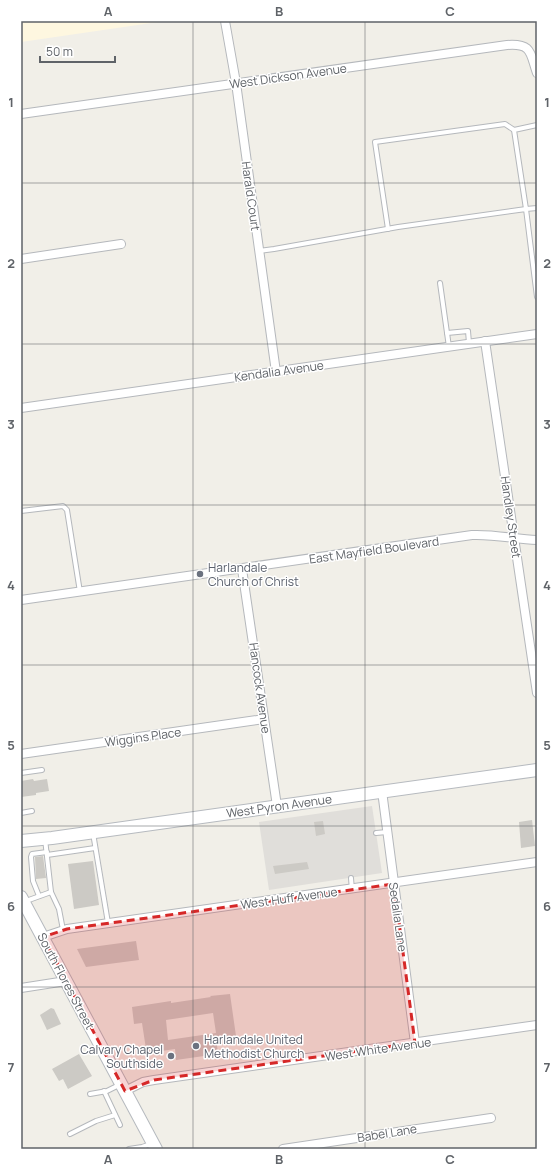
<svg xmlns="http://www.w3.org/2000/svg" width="558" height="1170" font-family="Manrope,sans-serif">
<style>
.commercial{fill:#fef7e0}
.industrial{fill:#e0deda}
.building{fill:#cccac5;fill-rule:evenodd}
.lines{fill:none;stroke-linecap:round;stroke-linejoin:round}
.lane-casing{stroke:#b5b8bc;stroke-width:6}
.street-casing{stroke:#b5b8bc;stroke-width:10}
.secondary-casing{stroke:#b6babf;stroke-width:14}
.lane{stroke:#fff;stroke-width:4}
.street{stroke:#fff;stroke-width:8}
.secondary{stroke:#fff;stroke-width:12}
.marked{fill:#d62828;fill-opacity:0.2;stroke:#d62828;stroke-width:3;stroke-dasharray:8 5;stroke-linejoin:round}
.grid{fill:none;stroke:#5f6368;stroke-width:1;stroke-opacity:0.55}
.worship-dot{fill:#6b7280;stroke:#fff;stroke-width:1.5}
.labels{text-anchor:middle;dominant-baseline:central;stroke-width:3;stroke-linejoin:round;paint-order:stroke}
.street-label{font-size:12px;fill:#5f6368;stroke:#fff}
.worship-label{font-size:12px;fill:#5b616d;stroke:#fff;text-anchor:start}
.neatline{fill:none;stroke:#5f6368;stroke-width:1.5}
.grid-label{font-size:13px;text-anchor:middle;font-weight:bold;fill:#5f6368}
</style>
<rect width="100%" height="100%" fill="#f1efe8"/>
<polygon class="commercial" points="21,21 165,21 21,42"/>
<polygon class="industrial" points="372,806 382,873 269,890 259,822"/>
<g class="building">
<polygon points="33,779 34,781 47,779 49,791 36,793 36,795 21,797 21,781"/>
<polygon points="532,820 535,846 521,848 519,822"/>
<polygon points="323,821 325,834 316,836 314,822"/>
<polygon points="43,856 46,878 36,879 35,857"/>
<polygon points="93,861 99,905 74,909 68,864"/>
<polygon points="307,862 309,869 275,874 273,866"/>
<polygon points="136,941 139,960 86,967 77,949"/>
<path d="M230 994 236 1036 216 1037 218 1054 176 1060 175 1049 148 1053V1048L146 1049 142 1023 134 1024 132 1007 171 1001V1003L211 997 210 996ZM213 1013 216 1033 168 1040 166 1020Z"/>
<polygon points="51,1008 54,1009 61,1024 47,1030 40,1015"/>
<polygon points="79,1054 92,1076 68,1089 63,1079 59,1081 52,1069"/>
</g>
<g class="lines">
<g class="lane-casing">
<g id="lane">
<polyline points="537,125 514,130 526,209 537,208"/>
<polyline points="388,229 375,142 505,124 514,130"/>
<polyline points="259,251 274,249 398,227 526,209 537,297"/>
<polyline points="440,283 449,347"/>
<polyline points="447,333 468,331 469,343"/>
<polyline points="21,511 63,506 67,510 80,592"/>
<polyline points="21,773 42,770"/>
<polyline points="21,813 32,811"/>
<polyline points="93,833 108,923"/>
<polyline points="376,833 387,832"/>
<polyline points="45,839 51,892 59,909 63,930"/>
<polyline points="47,855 95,848"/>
<polyline points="351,878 352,890"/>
<polyline points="39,896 33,881 31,857 32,854 47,852"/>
<polyline points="26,901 51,892"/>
<polyline points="104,1091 120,1125"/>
<polyline points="90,1094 107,1091 121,1084"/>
<polyline points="70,1134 96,1121 115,1115"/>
<polyline points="129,1149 142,1147 151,1144"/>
</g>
</g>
<g class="street-casing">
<g id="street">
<polyline points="225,21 236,83 276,372"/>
<path d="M21 114 507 45C533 43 530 54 537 73"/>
<polyline points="21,259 121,244"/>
<polyline points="485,341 537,693"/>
<polyline points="21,408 537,334"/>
<polyline points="242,569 277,806"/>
<path d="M21 600 472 535C494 534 515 539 537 540"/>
<polyline points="21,754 264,719"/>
<polyline points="382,791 415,1043"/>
<polyline points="43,937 67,929 537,862"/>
<polyline points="21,988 66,981"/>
<polyline points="125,1091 143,1082 154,1080 537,1025"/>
<polyline points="283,1149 491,1118"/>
</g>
</g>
<g class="secondary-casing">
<g id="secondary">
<polyline points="21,841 52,838 537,770"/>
<polyline points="21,897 156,1149"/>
</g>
</g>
<use href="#lane" class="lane"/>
<use href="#street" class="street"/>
<use href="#secondary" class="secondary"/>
</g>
<path class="marked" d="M394 884 415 1043 154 1080 125 1091 43 937 67 929Z"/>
<path class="grid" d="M193 21V1149M365 21V1149M21 183H537M21 344H537M21 505H537M21 665H537M21 826H537M21 987H537"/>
<g class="worship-dot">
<circle cx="200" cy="574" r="4"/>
<circle cx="196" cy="1046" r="4"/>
<circle cx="171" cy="1056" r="4"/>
</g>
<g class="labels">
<g class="street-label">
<text transform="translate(288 76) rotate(-8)">West Dickson Avenue</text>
<text transform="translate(251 196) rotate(82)">Harald Court</text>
<text transform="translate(279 371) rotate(-8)">Kendalia Avenue</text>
<text transform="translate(511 517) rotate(82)">Handley Street</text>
<text transform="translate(374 550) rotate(-8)">East Mayfield Boulevard</text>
<text transform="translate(260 688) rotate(82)">Hancock Avenue</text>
<text transform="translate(143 737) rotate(-8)">Wiggins Place</text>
<text transform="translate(279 806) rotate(-8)">West Pyron Avenue</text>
<text transform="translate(289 898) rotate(-8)">West Huff Avenue</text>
<text transform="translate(398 917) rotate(82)">Sedalia Lane</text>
<text transform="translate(66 981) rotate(62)">South Flores Street</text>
<text transform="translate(378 1049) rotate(-8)">West White Avenue</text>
<text transform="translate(387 1133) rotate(-9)">Babel Lane</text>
</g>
<g class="worship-label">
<text x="208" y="567">Harlandale<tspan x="208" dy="14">Church of Christ</tspan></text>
<text x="204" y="1039">Harlandale United<tspan x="204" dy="14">Methodist Church</tspan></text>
<text x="163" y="1049" text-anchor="end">Calvary Chapel<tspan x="163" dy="14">Southside</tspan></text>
</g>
</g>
<rect width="558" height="1170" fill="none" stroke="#ffffff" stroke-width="44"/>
<path d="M40 56v6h75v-6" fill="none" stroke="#5f6368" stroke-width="2"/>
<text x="46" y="56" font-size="12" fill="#5f6368" stroke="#ffffff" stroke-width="3" paint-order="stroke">50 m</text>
<rect x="22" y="22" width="514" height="1126" class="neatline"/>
<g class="grid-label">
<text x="108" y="16">A</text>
<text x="279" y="16">B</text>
<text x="450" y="16">C</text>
<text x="11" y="107">1</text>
<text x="547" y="107">1</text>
<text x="11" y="268">2</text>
<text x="547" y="268">2</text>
<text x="11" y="429">3</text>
<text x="547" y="429">3</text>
<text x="11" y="590">4</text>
<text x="547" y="590">4</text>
<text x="11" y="750">5</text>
<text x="547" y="750">5</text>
<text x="11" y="911">6</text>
<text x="547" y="911">6</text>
<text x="11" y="1072">7</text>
<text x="547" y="1072">7</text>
<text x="108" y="1164">A</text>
<text x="279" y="1164">B</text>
<text x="450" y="1164">C</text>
</g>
</svg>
